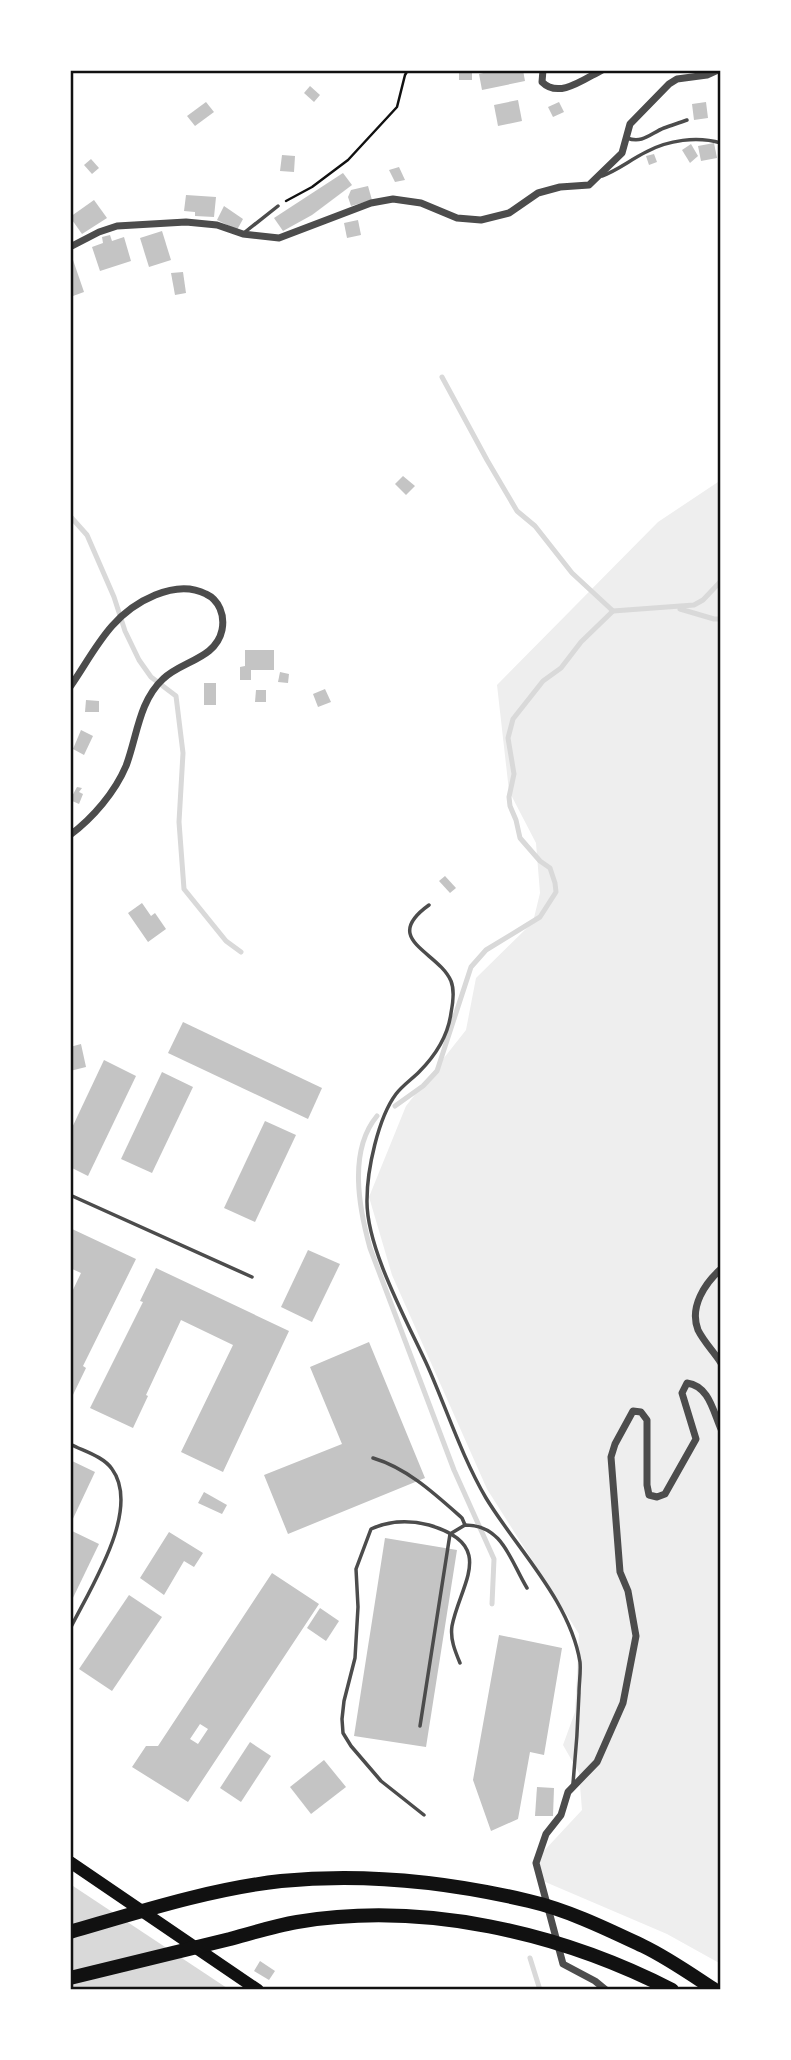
<svg xmlns="http://www.w3.org/2000/svg" width="791" height="2060" font-family="'Titillium Web',sans-serif">
<style>
.green{fill:#eee}
.water{fill:#d9d9d9}
.lines{fill:none;stroke-linecap:round;stroke-linejoin:round}
.stream{stroke:#d9d9d9;stroke-width:5}
.building{fill:#c4c4c4;fill-rule:evenodd}
.path{stroke:#111;stroke-width:2.5}
.service{stroke:#4c4c4c;stroke-width:3.5}
.minor{stroke:#4c4c4c;stroke-width:7}
.primary{stroke:#111;stroke-width:12}
.motorway{stroke:#111;stroke-width:14}
.neatline{fill:none;stroke:#111;stroke-width:2.5}
</style>
<rect width="100%" height="100%" fill="#fff"/>
<polygon class="green" points="721,480 721,1964 667,1934 536,1878 542,1853 582,1810 579,1773 563,1745 575,1712 579,1634 487,1489 392,1275 369,1197 406,1106 466,1030 476,978 533,922 540,893 536,843 509,791 497,685 658,522"/>
<polygon class="water" points="70,1884 230,1990 70,1990"/>
<g class="lines">
<g class="stream">
<polyline points="442,377 487,460 517,511 535,526 572,573 613,611"/>
<polyline points="70,516 87,535 114,597 125,631 139,660 151,677 176,696 183,753 179,822 184,889 226,941 241,952"/>
<polyline points="680,609 714,619 721,619"/>
<polyline points="395,1106 423,1086 437,1071 471,967 486,950 540,917 556,892 555,883 550,868 540,861 520,838 516,820 510,806 509,797 514,774 508,738 513,719 543,681 561,668 581,642 613,611 694,605 703,600 721,581"/>
<path d="M377 1116C348 1151 359 1208 370 1248L454 1470 494 1559 492 1604"/>
<polyline points="530,1958 540,1990"/>
</g>
</g>
<g class="building">
<rect x="459" y="70" width="13" height="10"/>
<polygon points="497,70 523,70 525,81 482,90 479,74"/>
<polygon points="310,86 320,95 314,102 304,93"/>
<polygon points="518,100 522,121 498,126 494,105"/>
<polygon points="206,102 214,112 195,126 187,116"/>
<polygon points="559,102 564,112 553,117 548,107"/>
<polygon points="706,102 708,118 694,120 692,104"/>
<polygon points="714,143 717,158 701,161 698,146"/>
<polygon points="691,144 698,156 690,163 682,150"/>
<polygon points="654,154 657,162 649,165 646,156"/>
<polygon points="282,155 295,156 294,172 280,171"/>
<polygon points="91,159 99,168 92,174 84,165"/>
<polygon points="399,167 405,180 395,182 389,170"/>
<polygon points="343,173 352,185 312,215 283,231 274,218"/>
<polygon points="368,186 372,200 351,206 348,197 351,190"/>
<polygon points="186,195 216,197 214,217 195,216 195,212 184,211"/>
<polygon points="94,200 107,218 82,234 70,217"/>
<polygon points="224,206 243,219 237,230 217,220"/>
<polygon points="358,220 361,235 347,238 344,223"/>
<polygon points="162,231 171,260 149,267 140,238"/>
<polygon points="110,235 112,241 124,237 131,261 100,271 92,247 103,243 102,237"/>
<polygon points="73,260 84,292 73,296 70,288 70,261"/>
<polygon points="183,272 186,293 175,295 171,273"/>
<polygon points="403,476 415,486 406,495 395,484"/>
<polygon points="245,650 274,650 274,670 251,670 251,680 240,680 240,667 245,666"/>
<polygon points="280,672 289,674 288,683 278,682"/>
<rect x="204" y="683" width="12" height="22"/>
<polygon points="325,689 331,702 318,707 313,694"/>
<polygon points="256,690 266,690 266,702 255,702"/>
<polygon points="86,700 99,701 99,712 85,712"/>
<polygon points="81,730 93,736 84,755 73,749"/>
<polygon points="77,787 82,788 79,792 83,794 79,804 70,800"/>
<polygon points="445,876 456,888 450,893 439,881"/>
<polygon points="142,903 151,916 155,913 166,929 148,942 128,913"/>
<polygon points="183,1022 322,1088 308,1119 168,1053"/>
<polygon points="81,1044 86,1067 70,1071 70,1047"/>
<polygon points="104,1060 136,1076 88,1176 70,1167 70,1132"/>
<polygon points="162,1072 193,1087 152,1173 121,1159"/>
<polygon points="265,1121 296,1135 255,1222 224,1208"/>
<polygon points="70,1228 136,1259 83,1366 86,1368 70,1401 70,1296 81,1273 70,1268"/>
<polygon points="308,1250 340,1264 312,1322 281,1307"/>
<polygon points="156,1268 289,1331 223,1472 181,1452 233,1345 181,1320 146,1395 148,1396 133,1428 90,1408 143,1302 140,1301"/>
<polygon points="369,1342 425,1478 288,1534 264,1475 342,1444 310,1367"/>
<polygon points="70,1460 95,1472 70,1525"/>
<polygon points="204,1492 227,1505 222,1514 198,1503"/>
<polygon points="70,1530 99,1544 70,1604"/>
<polygon points="169,1532 203,1553 194,1567 184,1561 164,1595 140,1578"/>
<polygon points="385,1538 457,1550 426,1747 354,1736"/>
<path d="M272 1573 319 1604 188 1802 132 1767 146 1746H158ZM200 1724 208 1729 198 1744 190 1739Z"/>
<polygon points="129,1595 162,1617 112,1691 79,1669"/>
<polygon points="320,1608 339,1621 326,1641 307,1628"/>
<polygon points="499,1635 562,1648 544,1755 530,1752 518,1819 491,1831 473,1780"/>
<polygon points="250,1742 271,1756 241,1802 220,1788"/>
<polygon points="324,1760 346,1787 311,1814 290,1787"/>
<polygon points="537,1787 554,1788 553,1816 535,1816"/>
<polygon points="260,1961 275,1971 269,1980 254,1971"/>
</g>
<g class="lines">
<polyline class="path" points="286,201 312,187 348,160 397,107 405,75 408,70"/>
<g class="service">
<path d="M627 138C643 144 651 133 664 128 672 125 679 123 687 120"/>
<path d="M602 176C618 170 630 160 646 152 668 140 697 136 721 143"/>
<polyline points="245,232 278,206"/>
<path d="M429 905C380 940 438 951 451 981 455 991 453 1003 451 1013 448 1036 436 1055 419 1072 412 1079 402 1086 396 1094 378 1118 367 1170 367 1200 366 1248 408 1323 428 1367 447 1410 462 1457 486 1498 517 1549 570 1601 580 1662 581 1672 579 1683 579 1693 578 1723 576 1753 573 1783"/>
<polyline points="70,1195 252,1277"/>
<path d="M70 1444C83 1451 103 1456 112 1469 142 1510 89 1590 70 1629"/>
<path d="M373 1458C407 1468 435 1494 462 1518L465 1525"/>
<path d="M420 1726 450 1534 465 1525C503 1525 510 1560 527 1588"/>
<path d="M424 1815 381 1781 351 1746 343 1733 342 1719 344 1701 355 1658 358 1607 356 1569 371 1529C391 1520 409 1520 429 1525 498 1545 460 1584 452 1626 450 1639 455 1651 460 1663"/>
</g>
<g class="minor">
<path d="M543 70 542 82C559 99 584 79 602 70"/>
<polyline points="70,247 99,232 117,226 186,222 217,225 243,234 279,238 371,203 393,199 421,203 457,218 481,220 509,213 538,193 560,187 589,185 622,153 630,124 669,84 677,79 707,75 718,70"/>
<path d="M70 687C84 667 96 644 112 626 133 602 175 578 206 594 219 600 225 615 222 630 216 659 181 661 163 679 139 701 137 737 126 766 115 792 93 818 70 835"/>
<path d="M721 1269C705 1283 689 1307 698 1330 704 1342 714 1352 721 1363"/>
<path d="M606 1990 595 1981 563 1964 536 1863 546 1834 561 1815 568 1792 597 1762 623 1703 636 1636 628 1591 620 1572 611 1457 615 1444 633 1411 641 1412 647 1420V1485L649 1495 657 1497 665 1494 696 1439 682 1393 687 1383C709 1386 713 1411 721 1429"/>
</g>
<polyline class="primary" points="70,1862 258,1990"/>
<g class="motorway">
<path d="M70 1932C139 1912 210 1889 281 1881 363 1873 449 1882 529 1901 568 1910 607 1929 643 1946 668 1958 692 1975 715 1990"/>
<path d="M70 1978C123 1965 177 1952 230 1939 252 1933 274 1926 297 1922 423 1901 559 1932 672 1990"/>
</g>
</g>
<rect width="791" height="2060" fill="none" stroke="#ffffff" stroke-width="144"/>
<rect x="72" y="72" width="647" height="1916" class="neatline"/>
</svg>
